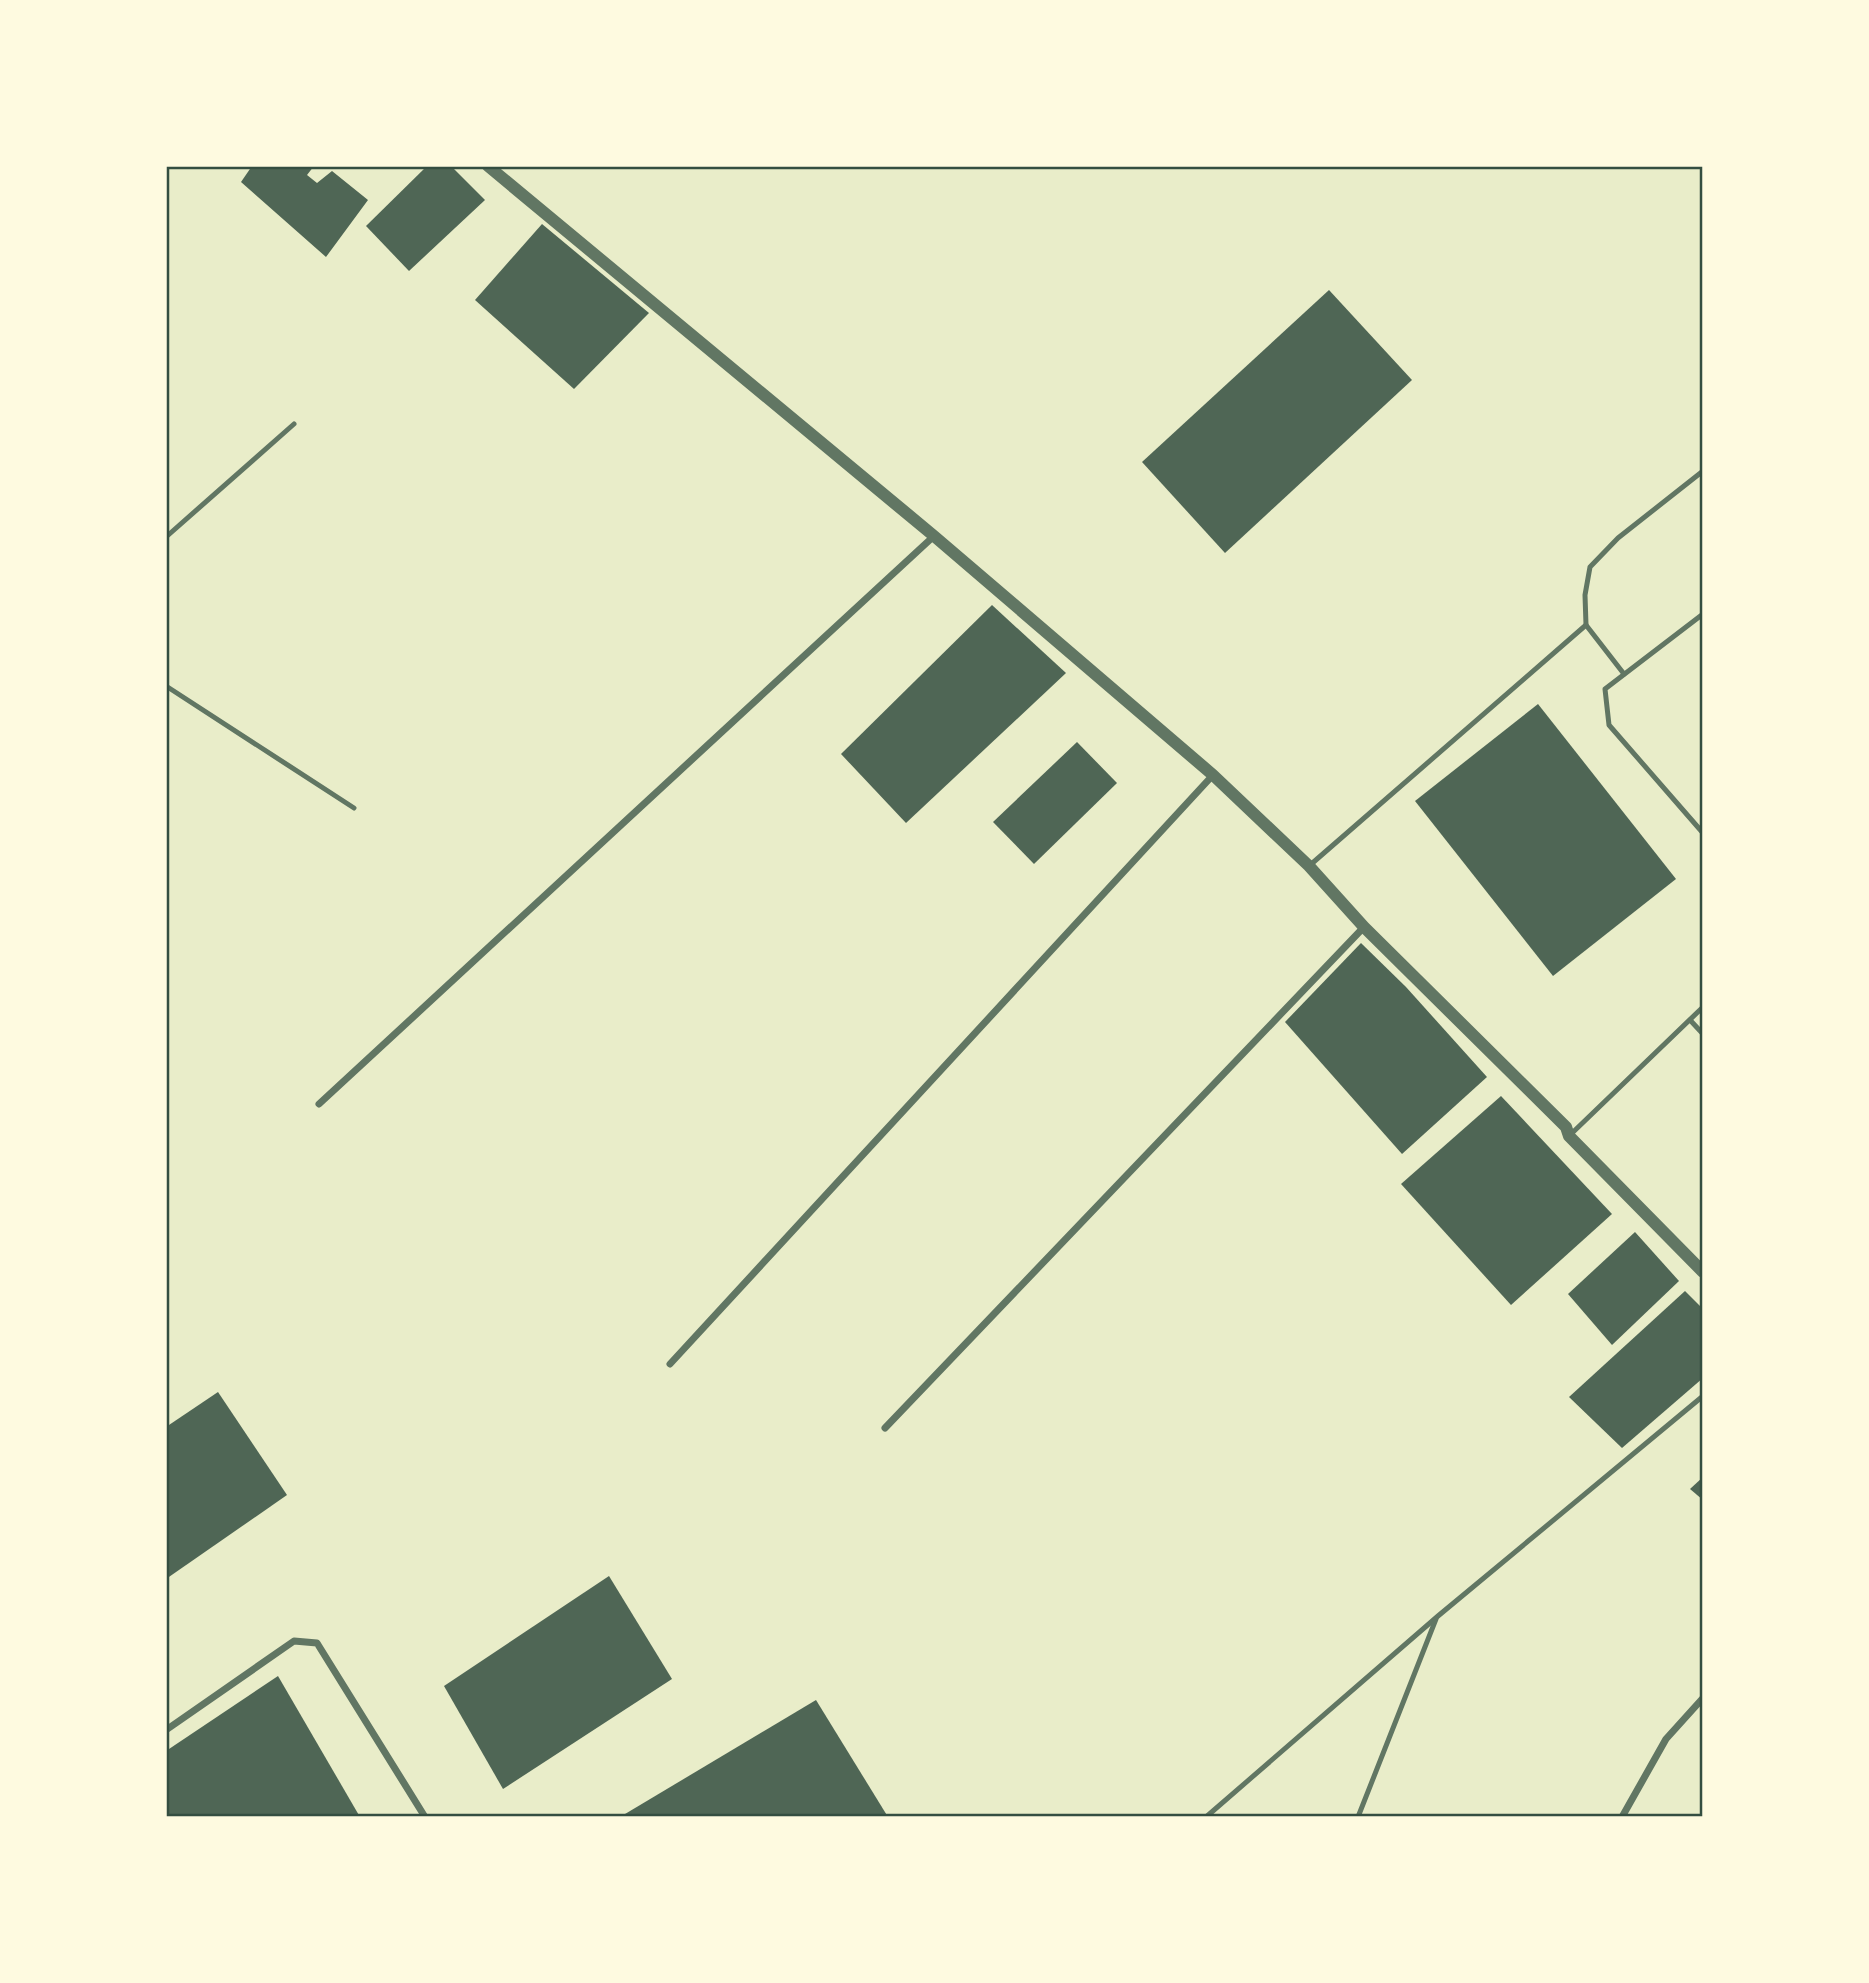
<svg xmlns="http://www.w3.org/2000/svg" width="1869" height="1983" font-family="'Crimson Pro',serif">
<style>
.building{fill:#4f6655}
.lines{fill:none;stroke-linecap:round;stroke-linejoin:round}
.service{stroke:#617663;stroke-width:5}
.minor{stroke:#617663;stroke-width:7}
.tertiary{stroke:#617663;stroke-width:12}
.neatline{fill:none;stroke:#344e41;stroke-width:2.5}
</style>
<rect width="100%" height="100%" fill="#e9edc9"/>
<g class="building">
<polygon points="252,166 314,166 307,175 317,183 332,171 368,200 326,257 241,182"/>
<polygon points="427,166 451,166 485,200 409,271 366,226"/>
<polygon points="542,224 649,313 574,389 475,300"/>
<polygon points="1329,290 1412,380 1225,553 1142,462"/>
<polygon points="992,605 1066,673 906,823 841,754"/>
<polygon points="1538,704 1676,879 1553,976 1415,801"/>
<polygon points="1077,742 1117,783 1034,864 993,822"/>
<polygon points="1361,943 1406,987 1487,1077 1402,1154 1285,1022"/>
<polygon points="1501,1096 1612,1214 1511,1305 1401,1184"/>
<polygon points="1635,1232 1679,1281 1612,1345 1568,1294"/>
<polygon points="1685,1291 1703,1309 1703,1378 1622,1448 1569,1397"/>
<polygon points="218,1392 287,1495 166,1579 166,1427"/>
<polygon points="1703,1477 1703,1500 1690,1489"/>
<polygon points="609,1576 672,1679 503,1789 444,1686"/>
<polygon points="278,1676 360,1817 166,1817 166,1751"/>
<polygon points="816,1700 888,1817 620,1817"/>
</g>
<g class="lines">
<g class="service">
<polyline points="166,537 294,424"/>
<polyline points="1703,614 1605,689 1609,725 1703,833"/>
<polyline points="1624,674 1586,625 1585,595 1590,567 1618,538 1703,471"/>
<polyline points="166,686 354,808"/>
<polyline points="1309,866 1586,625"/>
<polyline points="1690,1020 1703,1034"/>
<polyline points="1569,1136 1703,1007"/>
<polyline points="1206,1817 1438,1616 1703,1396"/>
<polyline points="1358,1817 1436,1619"/>
</g>
<g class="minor">
<polyline points="319,1104 934,536"/>
<polyline points="670,1364 1213,775"/>
<polyline points="885,1428 1364,927"/>
<polyline points="166,1730 294,1641 317,1643 425,1817"/>
<polyline points="1622,1817 1666,1739 1703,1698"/>
</g>
<polyline class="tertiary" points="488,166 934,536 1213,775 1309,866 1364,927 1566,1127 1569,1136 1703,1272"/>
</g>
<rect width="1869" height="1983" fill="none" stroke="#fefae0" stroke-width="336"/>
<rect x="168" y="168" width="1533" height="1647" class="neatline"/>
</svg>
